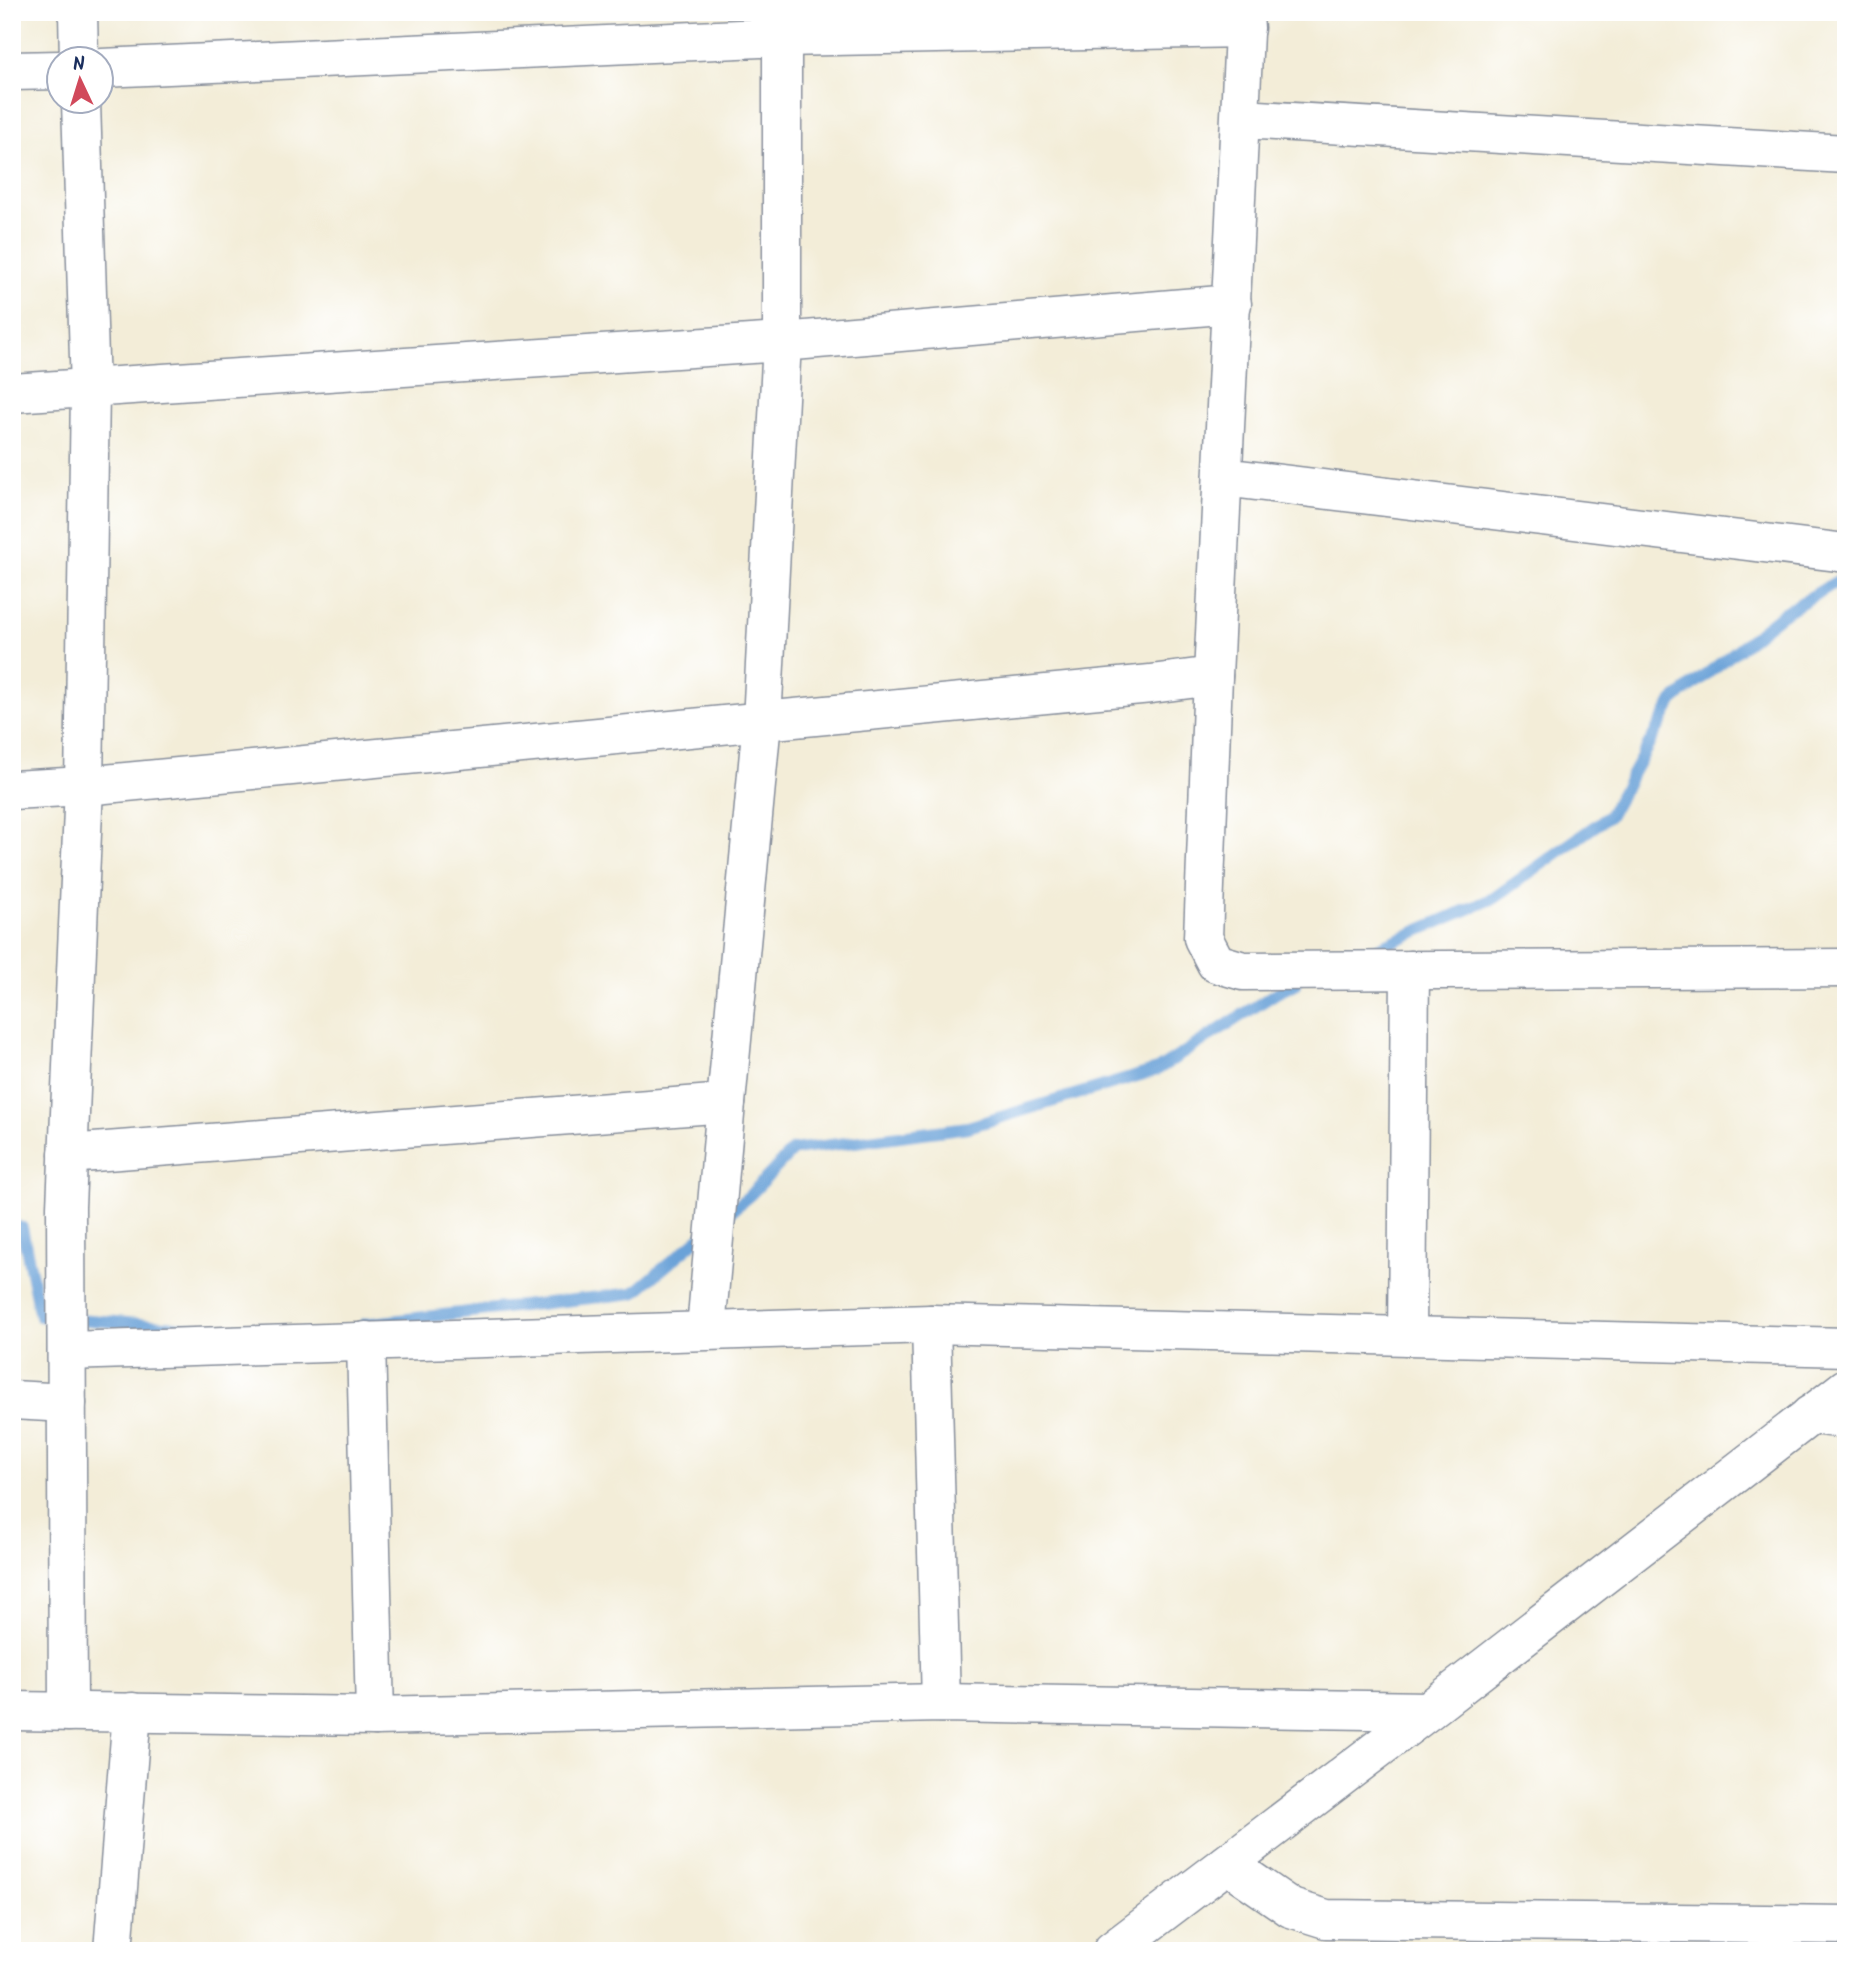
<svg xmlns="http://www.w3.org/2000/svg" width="1858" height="1963" font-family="Kalam,sans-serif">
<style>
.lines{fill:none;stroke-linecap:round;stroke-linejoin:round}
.stream{stroke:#6aa2d8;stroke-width:12}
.minor-casing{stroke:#878e9b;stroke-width:41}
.tertiary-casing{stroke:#878e9b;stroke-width:41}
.minor{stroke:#fff;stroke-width:38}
.tertiary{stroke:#fff;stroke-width:38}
</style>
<rect width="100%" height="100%" fill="#fff"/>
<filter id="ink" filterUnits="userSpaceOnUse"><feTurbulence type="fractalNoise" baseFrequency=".0143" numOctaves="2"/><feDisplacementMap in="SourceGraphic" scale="14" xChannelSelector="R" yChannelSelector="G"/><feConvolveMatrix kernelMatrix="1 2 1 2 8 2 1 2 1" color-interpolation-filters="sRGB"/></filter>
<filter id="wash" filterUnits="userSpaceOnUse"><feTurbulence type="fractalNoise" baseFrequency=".00686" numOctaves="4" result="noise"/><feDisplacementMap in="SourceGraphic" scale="28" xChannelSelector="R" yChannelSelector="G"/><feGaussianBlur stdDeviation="1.57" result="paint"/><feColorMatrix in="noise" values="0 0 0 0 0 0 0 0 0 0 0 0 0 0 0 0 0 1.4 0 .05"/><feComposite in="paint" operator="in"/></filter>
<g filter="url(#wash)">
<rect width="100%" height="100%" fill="#f3edd8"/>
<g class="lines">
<g class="stream">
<polyline points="1357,957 1494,898 1609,816 1673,701 1781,615 1846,576"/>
<polyline points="724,1217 750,1195 793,1150 968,1127 1157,1070 1278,992 1295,984"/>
<polyline points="12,1226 22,1228 40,1316 201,1329"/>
<polyline points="365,1324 634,1293 705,1233"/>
</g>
</g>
</g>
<g filter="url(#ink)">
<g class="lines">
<g class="minor-casing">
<g id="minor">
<polyline points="78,12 79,60"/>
<polyline points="1245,12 1213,676 1203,938 1216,963 1243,971 1846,968"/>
<polyline points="102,68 782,37 1245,28"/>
<polyline points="12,71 60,70"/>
<polyline points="1242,119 1846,154"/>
<polyline points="12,393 782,342 1232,304"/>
<polyline points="1223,477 1846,553"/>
<polyline points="12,790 84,786 1151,684 1213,676"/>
<polyline points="68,1154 726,1103 762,721 782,342 782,12"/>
<polyline points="931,1324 941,1703"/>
<polyline points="706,1329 726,1103"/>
<polyline points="1407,1336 1410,970"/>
<polyline points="366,1341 375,1716"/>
<polyline points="67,1351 931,1324 1846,1347"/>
<polyline points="12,1400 67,1403"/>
<polyline points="1810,1415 1846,1419"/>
<polyline points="12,1711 375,1716 941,1703 1428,1711"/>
<polyline points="68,1712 66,1207 84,786 90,390 81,102"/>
<polyline points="1227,1864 1291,1908 1326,1919 1846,1925"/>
<polyline points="113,1951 132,1712"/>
</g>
</g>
<g class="tertiary-casing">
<polyline id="tertiary" points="1112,1951 1428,1711 1846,1388"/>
</g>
<use href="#minor" class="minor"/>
<use href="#tertiary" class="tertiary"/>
</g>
</g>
<rect width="1858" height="1963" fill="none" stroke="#fff" stroke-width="42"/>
<g transform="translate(80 80) rotate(356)"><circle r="33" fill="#ffffff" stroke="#a4acbf" stroke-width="2"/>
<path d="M0-5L12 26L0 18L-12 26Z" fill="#d1495b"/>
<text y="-10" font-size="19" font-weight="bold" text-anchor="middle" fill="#1b2f5e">N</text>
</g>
</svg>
